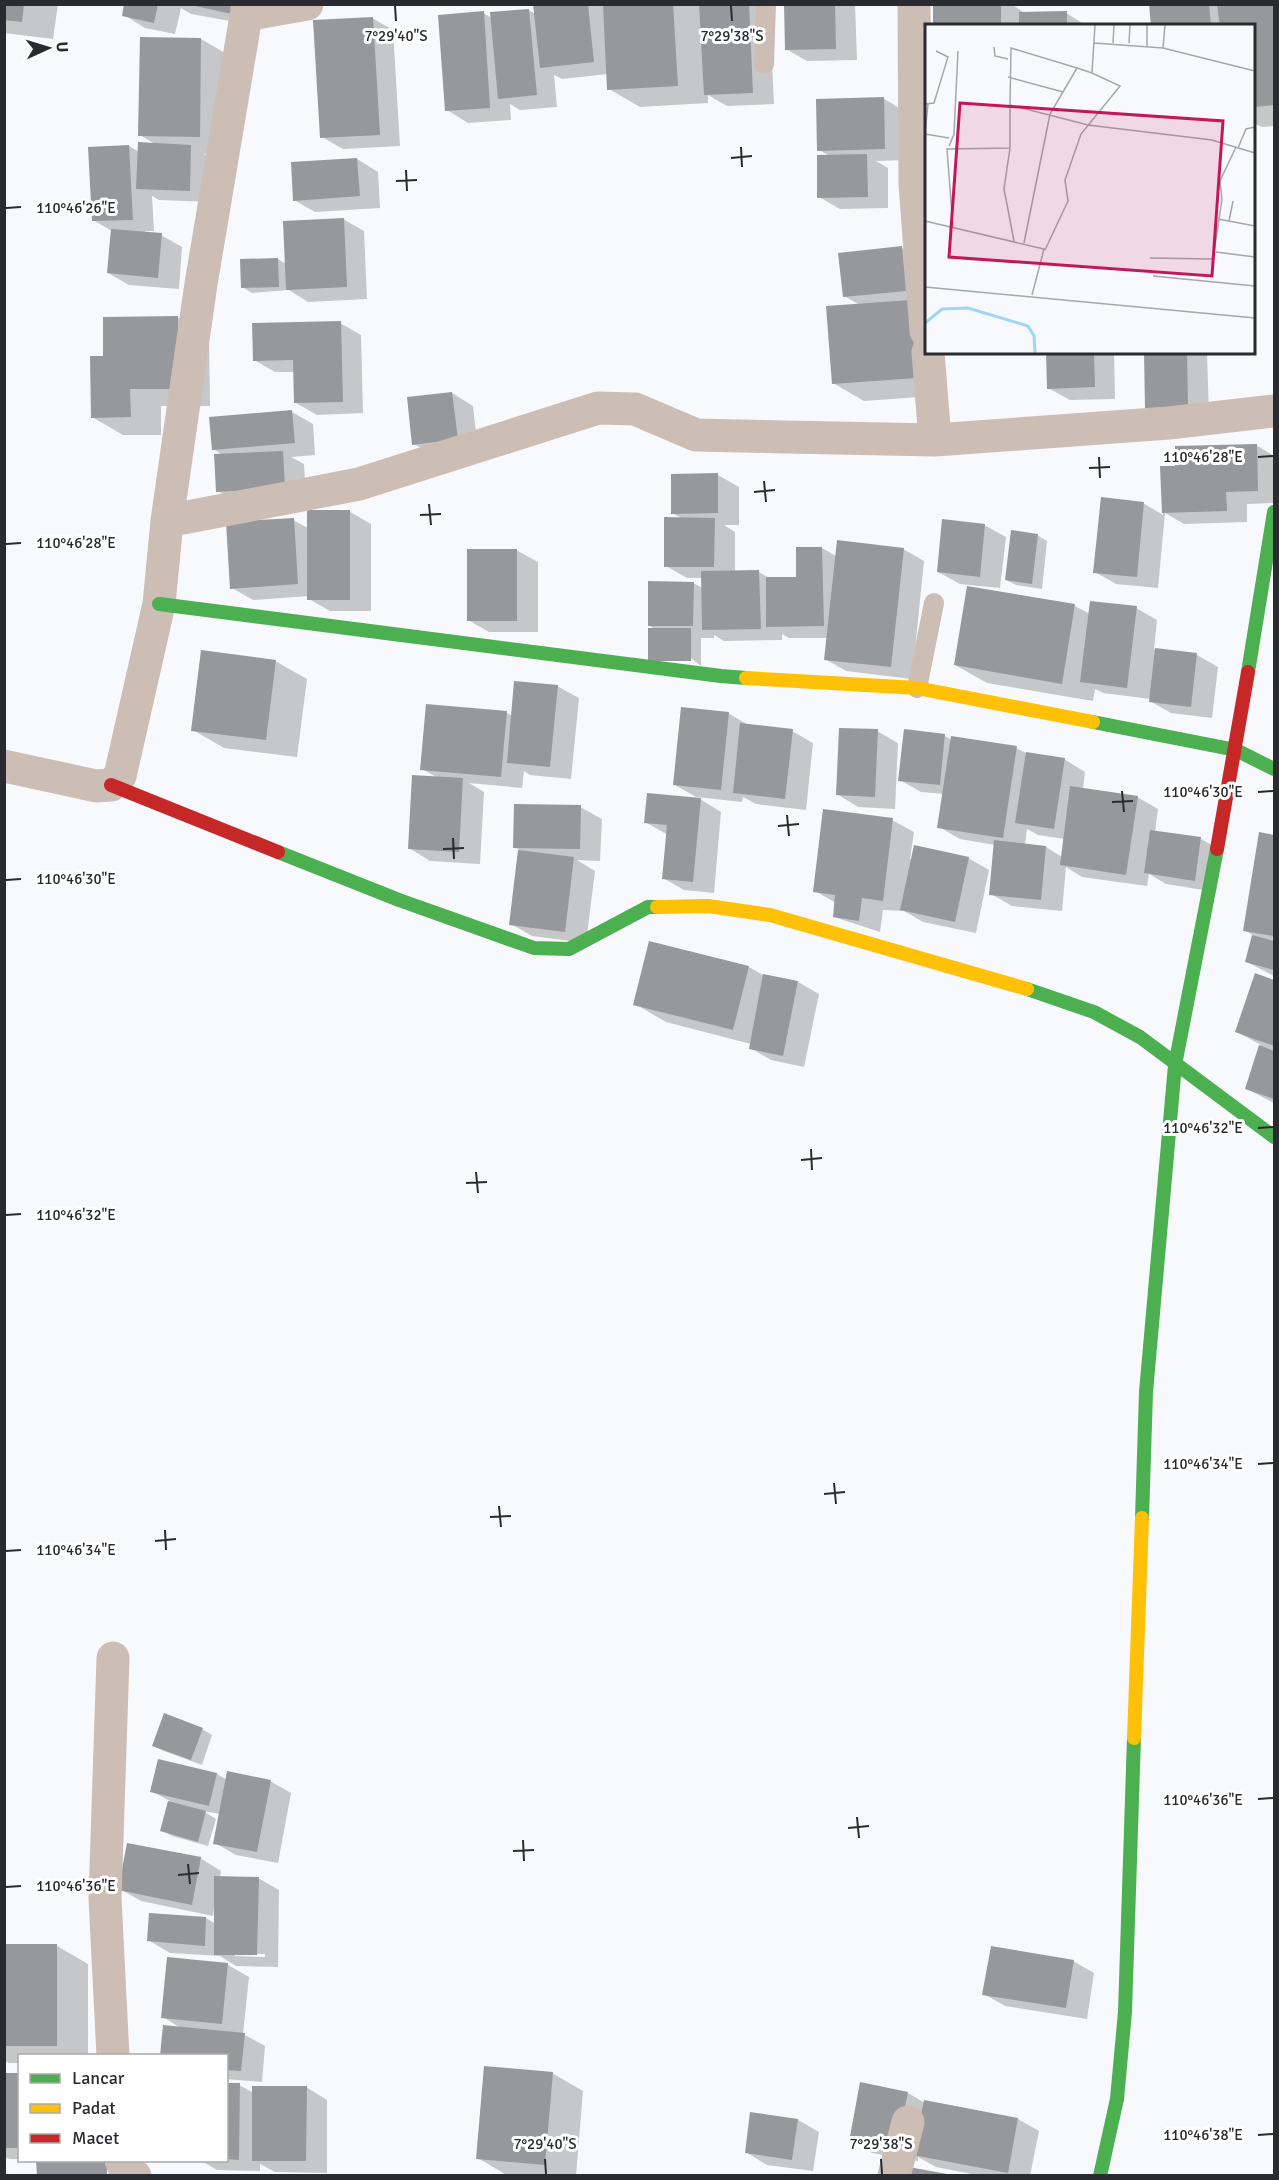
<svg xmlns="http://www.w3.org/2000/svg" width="1279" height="2180" viewBox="0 0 1279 2180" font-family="Signika,sans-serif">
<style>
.shadow{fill:#0003;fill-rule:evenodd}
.building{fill:#97989b}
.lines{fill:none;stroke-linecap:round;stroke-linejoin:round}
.lane{stroke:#cdbeb5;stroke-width:20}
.street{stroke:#cdbeb5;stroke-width:33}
.fast{stroke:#4caf50;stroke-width:14}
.slow{stroke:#ffc107;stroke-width:14}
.jam{stroke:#c62828;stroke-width:14}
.ticks{fill:none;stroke:#2a2b30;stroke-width:2}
.inset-river{fill:none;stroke:#9fd5f7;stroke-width:3}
.inset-road{fill:none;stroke:#a6a7aa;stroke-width:1.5}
.view{fill:#c2185b;fill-opacity:0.15;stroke:#c2185b;stroke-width:3}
.inset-edge{fill:none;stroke:#2a2b30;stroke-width:3}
.ticks-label{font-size:15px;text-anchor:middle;fill:#2a2b30;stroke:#fff;stroke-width:6;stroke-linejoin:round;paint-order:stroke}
</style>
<rect width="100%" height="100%" fill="#f8f9fc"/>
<path class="shadow" d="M 4,4 L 58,4 L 53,39 L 4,33 Z
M 126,4 L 257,4 L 253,25 L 191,14 L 181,8 L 175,34 L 145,28 L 124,15 Z
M 535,4 L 769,4 L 774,104 L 727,106 L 708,95 L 708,103 L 640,107 L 609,89 L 608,74 L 562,79 L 554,75 L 557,107 L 520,110 L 510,104 L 511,120 L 468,123 L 447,110 L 483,13 L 492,18 L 528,10 L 536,14 Z
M 785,4 L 855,4 L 857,60 L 807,61 L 786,49 Z
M 935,4 L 1011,4 L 1022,11 L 1022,13 L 1066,13 L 1087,26 L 935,26 Z
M 1151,4 L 1274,4 L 1274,126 L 1262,127 L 1254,123 L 1254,26 L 1152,26 Z
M 372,18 L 393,30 L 400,146 L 343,149 L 322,137 Z
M 141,39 L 201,39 L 232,57 L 231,154 L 204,154 L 212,158 L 211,202 L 159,200 L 152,196 L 154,231 L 145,231 L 145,233 L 161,235 L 182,247 L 179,289 L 129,285 L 108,273 L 112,231 L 93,220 L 129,146 L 139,152 L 157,145 L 140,135 Z
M 883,98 L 904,111 L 906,160 L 876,161 L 888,168 L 888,208 L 840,209 L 819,197 L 830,156 L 819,150 Z
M 357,159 L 378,172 L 380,208 L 315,212 L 294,200 Z
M 343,219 L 364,231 L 367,299 L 308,302 L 289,290 L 252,293 L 242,287 L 278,259 L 286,264 Z
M 902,248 L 923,260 L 947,395 L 864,401 L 833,383 L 860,305 L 844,296 Z
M 178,318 L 209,336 L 210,406 L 161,406 L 161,435 L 123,435 L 92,417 L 105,357 Z
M 340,323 L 361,335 L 363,413 L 317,415 L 296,403 L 295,372 L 275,372 L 254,360 Z
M 1047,352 L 1114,352 L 1115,399 L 1070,400 L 1048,388 Z
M 1146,352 L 1207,352 L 1209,418 L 1168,419 L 1147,407 Z
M 452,393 L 473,406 L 478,451 L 435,456 L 414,444 Z
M 292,412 L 313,424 L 315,455 L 291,457 L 304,464 L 306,499 L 239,503 L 218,491 L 223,455 L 213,449 Z
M 1256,445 L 1274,456 L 1274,503 L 1247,504 L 1247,522 L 1184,524 L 1165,513 L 1158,588 L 1116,584 L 1095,572 L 1143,503 L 1163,515 L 1162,467 L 1177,467 Z
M 718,475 L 739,487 L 739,525 L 724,525 L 735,532 L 735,572 L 759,572 L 771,579 L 798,578 L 797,548 L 822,548 L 836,556 L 903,549 L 924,561 L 912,679 L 846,671 L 825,659 L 828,638 L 789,638 L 782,634 L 782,640 L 724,641 L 714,635 L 714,638 L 701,638 L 701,666 L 649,625 L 693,583 L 703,588 L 702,578 L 687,578 L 666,566 L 683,519 L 672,513 Z
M 350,512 L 371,524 L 371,611 L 330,611 L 309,599 L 309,596 L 253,600 L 232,588 L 293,520 L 308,528 Z
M 984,525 L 1006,537 L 1000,588 L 960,584 L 938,572 Z
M 1037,535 L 1047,541 L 1042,589 L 1016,585 L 1006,580 Z
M 516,550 L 538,562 L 538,632 L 489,632 L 468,620 Z
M 968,588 L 1075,606 L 1090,614 L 1136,608 L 1157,620 L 1154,650 L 1197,655 L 1218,667 L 1212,718 L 1171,713 L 1150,701 L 1151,699 L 1103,693 L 1095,689 L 1093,701 L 987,683 L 955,665 Z
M 275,661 L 307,679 L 297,757 L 224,748 L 193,730 Z
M 557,686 L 579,698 L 571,779 L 530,775 L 524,771 L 522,788 L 469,783 L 484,792 L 480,864 L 430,861 L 409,848 L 438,778 L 422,769 L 507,713 L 513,716 Z
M 728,713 L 750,726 L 792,731 L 813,743 L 806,810 L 756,804 L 743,797 L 742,802 L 696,797 L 675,785 Z
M 877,731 L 898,743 L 895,809 L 858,807 L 837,794 Z
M 945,736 L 952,740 L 1016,748 L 1026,753 L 1064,759 L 1085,772 L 1083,789 L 1137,797 L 1158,809 L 1155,832 L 1201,839 L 1222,851 L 1216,892 L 1166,884 L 1149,874 L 1147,886 L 1082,877 L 1066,867 L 1062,911 L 1012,906 L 991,894 L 995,845 L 960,839 L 939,827 L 944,794 L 921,792 L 900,780 ZM 1027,829 L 1038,835 L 1065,839 L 1062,857 L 1046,847 L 1025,845 Z
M 700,799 L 721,812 L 714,893 L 684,890 L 663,878 L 668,835 L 645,822 Z
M 580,807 L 602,819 L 600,861 L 577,860 L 595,871 L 586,943 L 532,936 L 511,924 L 519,850 L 515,847 Z
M 892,820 L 914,832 L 910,859 L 968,858 L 989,870 L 976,933 L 923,922 L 904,911 L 883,910 L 880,932 L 834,917 L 836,903 L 815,891 Z
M 1260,834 L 1274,836 L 1274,976 L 1247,962 L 1254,936 L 1245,930 Z
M 650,942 L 749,967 L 765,976 L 798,982 L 819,994 L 804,1067 L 771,1060 L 750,1048 L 751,1044 L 666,1022 L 635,1004 Z
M 1256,975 L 1274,981 L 1274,1103 L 1247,1089 L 1261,1045 L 1237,1032 Z
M 202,1729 L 212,1735 L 202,1765 L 164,1751 L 154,1746 Z
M 159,1760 L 217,1774 L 227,1780 L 270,1781 L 291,1793 L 278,1863 L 236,1855 L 215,1843 L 220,1814 L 203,1811 L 216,1819 L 208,1846 L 172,1836 L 162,1830 L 170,1801 L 151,1791 Z
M 200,1858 L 221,1871 L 220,1878 L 258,1878 L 279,1890 L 278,1967 L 236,1966 L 220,1956 L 170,1953 L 148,1940 L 206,1918 L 216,1924 L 214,1908 L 213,1916 L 141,1901 L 120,1889 ZM 235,1953 L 265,1954 L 265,1957 L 235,1956 Z
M 4,1946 L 57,1946 L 88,1964 L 88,2056 L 20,2056 L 20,2063 L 9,2063 L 4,2061 Z
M 168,1959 L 228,1965 L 249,1977 L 243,2034 L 265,2046 L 262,2082 L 226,2079 L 226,2056 L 163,2017 Z
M 1073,1961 L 1094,1973 L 1087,2019 L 1005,2006 L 984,1994 Z
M 552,2073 L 583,2091 L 576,2176 L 508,2176 L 478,2158 Z
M 4,2074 L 20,2074 L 20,2159 L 10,2159 L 4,2157 Z
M 226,2085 L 239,2085 L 254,2093 L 306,2087 L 327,2100 L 327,2173 L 275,2172 L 260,2164 L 260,2171 L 217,2170 L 200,2160 L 226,2160 Z
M 908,2093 L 925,2103 L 1018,2119 L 1039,2131 L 1030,2176 L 982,2176 L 936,2167 L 918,2157 L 918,2161 L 872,2153 L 851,2141 Z
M 798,2120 L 819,2132 L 813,2171 L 767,2165 L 746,2152 Z"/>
<path class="building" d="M 4,4 L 24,4 L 22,22 L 4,20 Z
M 124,4 L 158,4 L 154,23 L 122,16 Z
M 186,4 L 234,4 L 232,14 Z
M 533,4 L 588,4 L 594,62 L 540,68 Z
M 603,4 L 673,4 L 678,86 L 607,90 Z
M 699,4 L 749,4 L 753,93 L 704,95 Z
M 784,4 L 835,4 L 836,49 L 785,50 Z
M 933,4 L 1001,4 L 1001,26 L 933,26 Z
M 1149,4 L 1209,4 L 1211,26 L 1151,26 Z
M 1217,4 L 1274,4 L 1274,105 L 1254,107 L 1254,26 L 1220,26 Z
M 529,9 L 537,95 L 498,99 L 490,12 Z
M 484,11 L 490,108 L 445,111 L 438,15 Z
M 1067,11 L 1067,26 L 1019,26 L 1019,12 Z
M 373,17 L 380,135 L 320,138 L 313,20 Z
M 140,37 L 201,38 L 200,137 L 138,136 Z
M 884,97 L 885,149 L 817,151 L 816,99 Z
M 138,142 L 191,145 L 190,191 L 136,189 Z
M 129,145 L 133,220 L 92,221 L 88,147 Z
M 867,154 L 868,197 L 817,198 L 817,155 Z
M 357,158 L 360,196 L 293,201 L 291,162 Z
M 344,218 L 347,287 L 286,290 L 283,221 Z
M 111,229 L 162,233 L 158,278 L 107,273 Z
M 902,246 L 906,291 L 843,297 L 838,253 Z
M 278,258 L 279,287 L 241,288 L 240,259 Z
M 911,300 L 916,378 L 832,384 L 826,306 Z
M 178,316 L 179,389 L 130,389 L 131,417 L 91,418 L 90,356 L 103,356 L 103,317 Z
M 341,321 L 343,402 L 294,403 L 293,360 L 253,361 L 252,323 Z
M 1046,352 L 1094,352 L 1095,387 L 1047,389 Z
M 1144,352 L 1187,352 L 1188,407 L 1145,408 Z
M 452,392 L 458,439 L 412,445 L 407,397 Z
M 292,410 L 295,443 L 212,450 L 209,417 Z
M 1257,444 L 1258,491 L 1226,492 L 1227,511 L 1162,513 L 1160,466 L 1175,466 L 1175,446 Z
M 283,451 L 285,488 L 216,492 L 214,454 Z
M 718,473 L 718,513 L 671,514 L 671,474 Z
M 1101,497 L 1144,502 L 1137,577 L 1093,573 Z
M 307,510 L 350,510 L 350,600 L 307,600 Z
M 664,517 L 715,518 L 714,567 L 664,567 Z
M 294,518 L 298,584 L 230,589 L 226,522 Z
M 942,519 L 985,524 L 980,577 L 937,572 Z
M 1011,530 L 1038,534 L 1032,584 L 1005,580 Z
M 837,540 L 904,548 L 891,667 L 824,660 Z
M 796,547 L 822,547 L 824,626 L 766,627 L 766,577 L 796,577 Z
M 467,549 L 517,549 L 517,621 L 467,621 Z
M 759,570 L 761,629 L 702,630 L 701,571 Z
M 648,581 L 694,582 L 693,626 L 648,626 Z
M 967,586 L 1075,604 L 1062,684 L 954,665 Z
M 1090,601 L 1137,606 L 1127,688 L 1080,682 Z
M 648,628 L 691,628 L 691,661 L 648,661 Z
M 1155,648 L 1197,653 L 1191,707 L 1149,702 Z
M 201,650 L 276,660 L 266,740 L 191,731 Z
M 514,681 L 558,685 L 550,767 L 507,763 Z
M 426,704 L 507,711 L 501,777 L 420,770 Z
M 681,707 L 729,712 L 721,790 L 673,785 Z
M 740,723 L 793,729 L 785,799 L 733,793 Z
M 839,728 L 878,729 L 875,797 L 836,795 Z
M 904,729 L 945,734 L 940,785 L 898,781 Z
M 951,736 L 1017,746 L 1003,838 L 937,828 Z
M 1026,752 L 1065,758 L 1054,829 L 1015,823 Z
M 412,775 L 463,778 L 459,852 L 408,849 Z
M 1070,786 L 1138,796 L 1126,875 L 1060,865 Z
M 647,793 L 701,798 L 693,882 L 662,879 L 667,825 L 644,823 Z
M 514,804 L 581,805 L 580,849 L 513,848 Z
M 823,809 L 893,818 L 883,901 L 862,898 L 859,921 L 833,917 L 835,895 L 813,892 Z
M 1150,830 L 1201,837 L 1195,881 L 1144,873 Z
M 1259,832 L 1274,835 L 1274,936 L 1243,931 Z
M 994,840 L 1046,846 L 1041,900 L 989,895 Z
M 914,845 L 969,857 L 955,922 L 900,910 Z
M 518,850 L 574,857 L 565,932 L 509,925 Z
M 1252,935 L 1274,941 L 1274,970 L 1245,962 Z
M 649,941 L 749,966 L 733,1030 L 633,1005 Z
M 1255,973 L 1274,980 L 1274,1046 L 1235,1032 Z
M 763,974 L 798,981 L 783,1056 L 749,1049 Z
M 1259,1045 L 1274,1051 L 1274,1099 L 1245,1089 Z
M 164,1713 L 203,1728 L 191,1760 L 152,1746 Z
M 158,1759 L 217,1773 L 209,1806 L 150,1792 Z
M 227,1771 L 271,1780 L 257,1852 L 213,1844 Z
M 168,1801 L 206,1811 L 198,1842 L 160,1831 Z
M 127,1843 L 201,1857 L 192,1905 L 118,1890 Z
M 214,1876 L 259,1877 L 257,1955 L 214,1955 Z
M 149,1913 L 206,1917 L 205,1946 L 147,1941 Z
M 4,1944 L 57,1944 L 57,2046 L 4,2046 Z
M 991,1946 L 1074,1960 L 1066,2008 L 982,1995 Z
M 167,1957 L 228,1963 L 222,2024 L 161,2018 Z
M 163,2025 L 245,2033 L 241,2071 L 226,2070 L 226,2056 L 160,2056 Z
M 484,2066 L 553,2072 L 545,2165 L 476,2159 Z
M 4,2073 L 20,2073 L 20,2148 L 4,2148 Z
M 860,2082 L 908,2092 L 896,2150 L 849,2142 Z
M 226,2083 L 240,2083 L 239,2160 L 226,2159 Z
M 252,2086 L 307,2086 L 306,2161 L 252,2161 Z
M 924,2100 L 1018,2118 L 1008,2173 L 913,2155 Z
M 750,2112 L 798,2119 L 792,2160 L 745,2153 Z
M 36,2160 L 107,2160 L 107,2176 L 37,2176 Z
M 909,2167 L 947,2174 L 947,2176 L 907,2176 Z"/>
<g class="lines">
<path class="lane" d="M 764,64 L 766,4
M 917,688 L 934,603"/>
<path class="street" d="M 914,4 L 915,184 L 926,331
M 246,15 L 307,4
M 928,352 L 935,440 L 1169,423 L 1274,411
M 167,521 L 359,484 L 598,408 L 635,409 L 696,435 L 935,440
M 4,766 L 96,786 L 111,785 L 120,776 L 159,604 L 167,521 L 201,284 L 248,4
M 113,2056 L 105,1898 L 113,1658
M 121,2160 L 125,2169 L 135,2176
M 894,2176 L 908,2122"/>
<path class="fast" d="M 159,604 L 721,676 L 746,678
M 1248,672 L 1274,512
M 1093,722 L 1236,750 L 1274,769
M 278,852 L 399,900 L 534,948 L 569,949 L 648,907 L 657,907
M 1027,989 L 1094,1012 L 1140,1037 L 1274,1137
M 1142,1518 L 1146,1392 L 1175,1065 L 1217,849
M 1100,2176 L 1117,2099 L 1125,2012 L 1134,1738"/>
<path class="slow" d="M 746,678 L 917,688 L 1093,722
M 657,907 L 708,906 L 770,915 L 1027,989
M 1134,1738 L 1142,1518"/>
<path class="jam" d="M 111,785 L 278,852
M 1217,849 L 1248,672"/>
</g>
<path class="ticks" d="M 395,6 L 396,21M 731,6 L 732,21M 741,147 L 742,167M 731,158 L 752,156M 406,170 L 407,191M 396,181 L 417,180M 6,208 L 21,207M 1099,457 L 1100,478M 1258,457 L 1273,456M 1089,468 L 1110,467M 764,481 L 766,502M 754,492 L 775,490M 429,504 L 431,525M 420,515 L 441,514M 6,544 L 21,543M 1122,791 L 1124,812M 1258,792 L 1273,791M 1112,802 L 1133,801M 787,815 L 789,836M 778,826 L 799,824M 453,838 L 454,859M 443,849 L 464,848M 6,880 L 21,879M 1258,1128 L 1273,1127M 811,1149 L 812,1170M 801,1160 L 822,1158M 476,1172 L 478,1193M 466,1183 L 487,1182M 6,1215 L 21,1214M 1258,1464 L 1273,1463M 834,1483 L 836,1504M 824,1494 L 845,1492M 499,1506 L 501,1527M 490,1517 L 511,1516M 165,1530 L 166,1550M 155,1541 L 176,1539M 6,1551 L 21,1550M 1258,1799 L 1273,1798M 857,1817 L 859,1838M 848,1828 L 869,1826M 523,1840 L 524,1861M 513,1851 L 534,1850M 188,1864 L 190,1884M 178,1875 L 199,1873M 6,1887 L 21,1886M 1258,2135 L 1273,2134M 545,2159 L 546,2174M 881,2159 L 882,2174"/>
<g transform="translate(925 24)">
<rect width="330" height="330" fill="#f8f9fc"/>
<path class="inset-river" d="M 0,299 L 17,285 L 43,284 L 103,302 L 109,312 L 110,329"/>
<path class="inset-road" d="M 169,19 L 238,24 L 330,47M 188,19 L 189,1M 204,19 L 205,1M 222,22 L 222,1M 69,23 L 70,32 L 83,35M 238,24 L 240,1M 83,53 L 138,68M 0,80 L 9,79 L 23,33 L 11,27M 85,81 L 86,24 L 152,44M 0,109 L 3,80M 0,110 L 24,114M 24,122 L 29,110 L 33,27M 85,124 L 79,165 L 89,217M 313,124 L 321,105 L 330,103M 293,195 L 330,202M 0,197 L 119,225 L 107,271M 304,197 L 308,177M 28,204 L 22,125 L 85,124 L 85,81 L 163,101 L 287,116 L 330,129M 99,219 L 125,90 L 152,44 L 167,49 L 170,1M 120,226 L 143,177 L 140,156 L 156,110 L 195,62 L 167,49M 291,228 L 330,233M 225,234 L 288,235 L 297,175 L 295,157 L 311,123M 228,252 L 330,262M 0,263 L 330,294"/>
<path class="view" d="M 35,79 L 298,97 L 287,252 L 24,233 Z"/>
<rect width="330" height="330" class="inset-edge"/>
</g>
<g class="ticks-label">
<text x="396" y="41">7°29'40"S</text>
<text x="732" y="41">7°29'38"S</text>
<text x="76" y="213">110°46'26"E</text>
<text x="1203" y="462">110°46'28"E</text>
<text x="76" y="548">110°46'28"E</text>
<text x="1203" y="797">110°46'30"E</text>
<text x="76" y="884">110°46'30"E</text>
<text x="1203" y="1133">110°46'32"E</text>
<text x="76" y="1220">110°46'32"E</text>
<text x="1203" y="1469">110°46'34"E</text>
<text x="76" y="1555">110°46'34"E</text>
<text x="1203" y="1805">110°46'36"E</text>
<text x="76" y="1891">110°46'36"E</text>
<text x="1203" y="2140">110°46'38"E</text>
<text x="545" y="2149">7°29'40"S</text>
<text x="881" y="2149">7°29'38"S</text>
</g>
<rect width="1279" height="2180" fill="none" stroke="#2a2b30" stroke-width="12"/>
<rect x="18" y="2054" width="210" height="108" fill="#ffffff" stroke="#aaaaac" stroke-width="1.5"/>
<rect x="30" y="2074" width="30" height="9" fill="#4caf50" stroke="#aaaaac" stroke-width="1.5"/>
<text x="72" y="2084" font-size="18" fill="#2a2b30">Lancar</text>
<rect x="30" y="2104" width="30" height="9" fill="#ffc107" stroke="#aaaaac" stroke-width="1.5"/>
<text x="72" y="2114" font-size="18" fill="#2a2b30">Padat</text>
<rect x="30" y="2134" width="30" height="9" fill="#c62828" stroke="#aaaaac" stroke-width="1.5"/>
<text x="72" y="2144" font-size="18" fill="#2a2b30">Macet</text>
<g transform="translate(48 48) rotate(86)" stroke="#ffffff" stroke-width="4.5" paint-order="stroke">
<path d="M0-4.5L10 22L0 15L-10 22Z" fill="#2a2b30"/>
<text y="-9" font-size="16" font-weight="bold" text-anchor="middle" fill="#2a2b30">U</text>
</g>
</svg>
